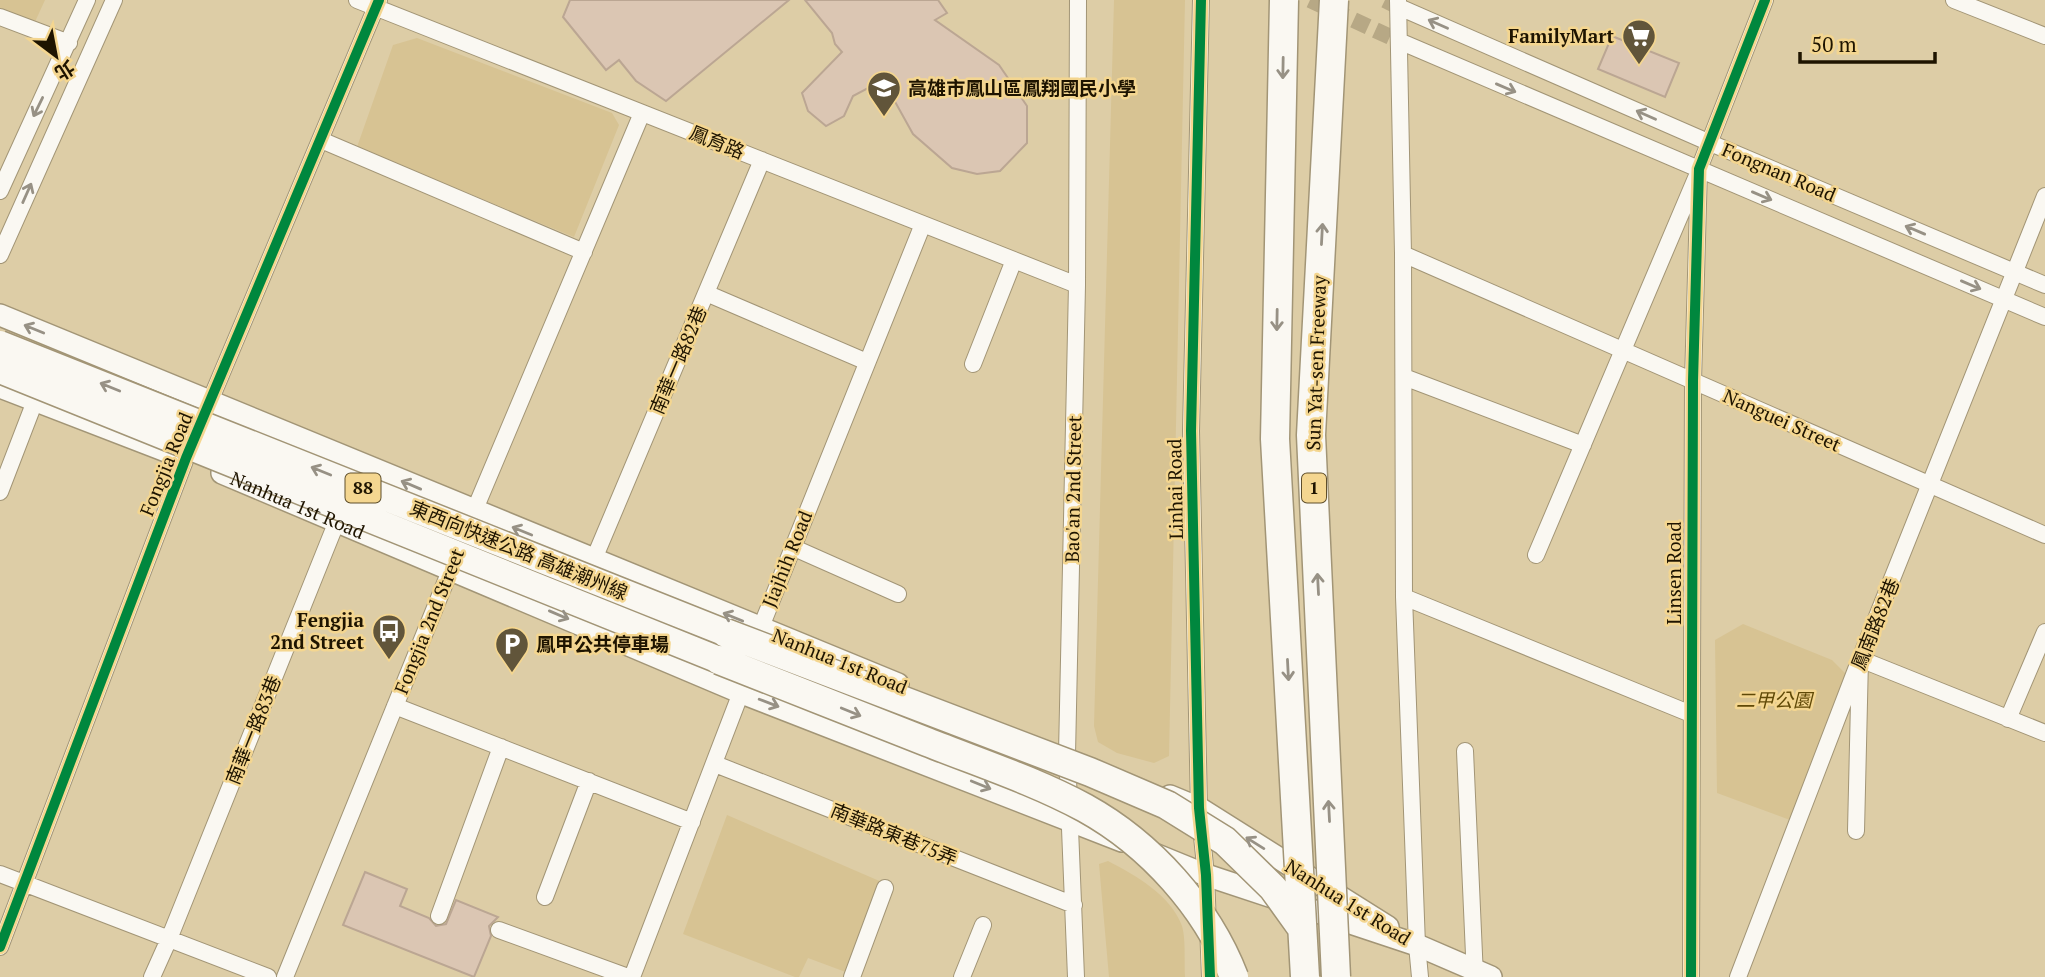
<svg xmlns="http://www.w3.org/2000/svg" width="2045" height="977" viewBox="0 0 2045 977" font-family="'PT Serif','Noto Sans TC',serif">
<style>
.green{fill:#d7c393}
.building{fill:#dbc6b3;stroke:#bba693;stroke-width:2}
.lines{fill:none;stroke-linecap:round;stroke-linejoin:round}
.minor-tunnel{stroke:#b7a885;stroke-width:16;stroke-dasharray:16 8;stroke-linecap:butt}
.minor-casing{stroke:#a29576;stroke-width:18}
.secondary-casing{stroke:#a29576;stroke-width:24}
.minor{stroke:#faf8f2;stroke-width:16}
.secondary{stroke:#faf8f2;stroke-width:21}
.trunk-bridge-casing{stroke:#a29576;stroke-width:29;stroke-linecap:butt}
.motorway-bridge-casing{stroke:#a29576;stroke-width:31;stroke-linecap:butt}
.trunk-bridge{stroke:#faf8f2;stroke-width:26}
.motorway-bridge{stroke:#faf8f2;stroke-width:28}
.cycleway-casing{stroke:#f4d690;stroke-width:15}
.cycleway{stroke:#00873e;stroke-width:10}
.oneway{stroke:#979185}
.labels{text-anchor:middle;stroke-width:5;stroke-linejoin:round;paint-order:stroke}
.shield{fill:#f4d690;stroke:#5e4e2b;stroke-width:2}
.shield-label{font-size:18px;font-weight:bold;fill:#1e1400}
.poi-label{font-size:19px;font-weight:bold;fill:#1e1400;stroke:#f4d690;text-anchor:end}
.street-label{font-size:19px;fill:#1e1400;stroke:#f4d690}
.park-label{font-size:19px;font-style:italic;fill:#604907;stroke:#f4d690}
</style>
<rect width="100%" height="100%" fill="#ddcda6"/>
<path class="green" d="M 0,0 L 45,0 L 34,24 L 0,11 Z
M 1114,0 L 1185,0 L 1169,756 L 1154,763 L 1117,753 L 1098,742 L 1094,726 Z
M 417,38 L 612,113 L 619,125 L 574,237 L 357,147 L 393,45 Z
M 1743,624 L 1832,660 L 1846,674 L 1790,820 L 1717,793 L 1715,640 Z
M 727,815 L 891,886 L 859,977 L 808,958 L 799,977 L 795,977 L 683,934 Z
M 1108,861 C 1135,875 1171,895 1182,926 C 1186,939 1184,963 1185,977 L 1109,977 L 1099,864 Z"/>
<path class="building" d="M 570,0 L 789,0 L 666,101 L 636,81 L 619,60 L 606,70 L 563,17 Z
M 805,0 L 938,0 L 947,13 L 935,20 L 999,65 L 1027,106 L 1027,143 L 1000,171 L 977,174 L 952,168 L 913,134 L 883,80 L 853,96 L 844,116 L 826,126 L 808,111 L 802,93 L 842,52 L 835,44 L 832,33 Z
M 1612,36 L 1679,63 L 1665,97 L 1598,69 Z
M 365,872 L 407,889 L 400,906 L 429,918 L 436,926 L 446,924 L 456,900 L 498,917 L 489,926 L 491,936 L 474,977 L 343,925 Z"/>
<g class="lines">
<path class="minor-tunnel" d="M 1310,0 L 1399,41
M 1385,0 L 1399,7"/>
<g class="minor-casing">
<path id="minor" d="M 357,0 L 1077,285
M 1201,0 L 1191,431 L 1199,808 L 1206,875 L 1210,977
M 1398,0 L 1403,254 L 1404,597 L 1417,945 L 1420,977
M 1954,0 L 2045,36
M 1399,7 L 1708,142 L 2045,285
M 0,17 L 69,43
M 1399,41 L 2045,317
M 321,140 L 584,252
M 0,191 L 87,0
M 1403,254 L 2045,535
M 0,255 L 114,0
M 706,293 L 867,362
M 973,364 L 1014,260
M 1404,377 L 1583,445
M 0,492 L 35,401
M 470,521 L 642,113
M 792,547 L 898,594
M 1536,555 L 1696,178
M 594,559 L 762,160
M 1404,597 L 1691,714
M 757,637 L 923,224
M 395,706 L 692,822
M 2008,719 L 2045,632
M 1465,751 L 1475,977
M 715,764 L 1074,905
M 1856,831 L 1860,659 L 2045,733
M 0,874 L 268,977
M 545,897 L 589,781
M 439,916 L 501,747
M 499,930 L 628,977
M 0,947 L 186,458 L 379,0
M 152,977 L 169,939 L 337,521
M 285,977 L 454,561
M 632,977 L 745,682
M 852,977 L 885,888
M 962,977 L 983,925
M 1076,977 L 1067,754 L 1077,285 L 1078,0
M 1691,977 L 1693,381 L 1699,169 L 1765,0
M 1738,977 L 1860,659 L 2045,196"/>
</g>
<g class="secondary-casing">
<g id="secondary">
<path d="M 0,315 L 898,684"/>
<path d="M 0,387 L 179,456"/>
<path id="s1" d="M 222,473 L 742,693 L 1122,841"/>
<path d="M 1170,796 L 1199,808 L 1388,927"/>
<path d="M 1152,853 L 1206,875 L 1417,945 L 1491,977"/>
</g>
</g>
<use href="#minor" class="minor"/>
<use href="#secondary" class="secondary"/>
<g class="trunk-bridge-casing">
<path id="trunk-bridge" d="M 0,344 L 726,633
M 0,370 L 719,660"/>
</g>
<g class="motorway-bridge-casing">
<path id="motorway-bridge" d="M 1284,0 L 1275,439 L 1305,977
M 1334,0 L 1311,435 L 1336,977
M 726,633 L 1090,772 L 1167,805 L 1225,841 L 1273,888 L 1301,927
M 719,660 C 788,687 858,715 927,742 C 980,763 1035,781 1085,808 C 1150,844 1207,907 1234,977"/>
</g>
<use href="#trunk-bridge" class="trunk-bridge"/>
<use href="#motorway-bridge" class="motorway-bridge"/>
<g class="cycleway-casing">
<path id="cycleway" d="M 1201,0 L 1191,431 L 1199,808 L 1206,875 L 1210,977
M 0,947 L 186,458 L 379,0
M 1691,977 L 1693,381 L 1699,169 L 1765,0"/>
</g>
<use href="#cycleway" class="cycleway"/>
</g>
<defs><path id="oneway-shaft" d="M-6 0H5M1.5-3L5.5 0L1.5 3" fill="none" stroke-width="1.6" stroke-linecap="round" stroke-linejoin="round" transform="scale(1.75)"/></defs>
<g class="oneway">
<use href="#oneway-shaft" transform="translate(1438 24) rotate(-156)"/>
<use href="#oneway-shaft" transform="translate(1283 68) rotate(91)"/>
<use href="#oneway-shaft" transform="translate(1506 88) rotate(23)"/>
<use href="#oneway-shaft" transform="translate(38 107) rotate(116)"/>
<use href="#oneway-shaft" transform="translate(1646 115) rotate(-156)"/>
<use href="#oneway-shaft" transform="translate(27 193) rotate(-66)"/>
<use href="#oneway-shaft" transform="translate(1762 196) rotate(23)"/>
<use href="#oneway-shaft" transform="translate(1915 230) rotate(-157)"/>
<use href="#oneway-shaft" transform="translate(1322 234) rotate(-87)"/>
<use href="#oneway-shaft" transform="translate(1971 285) rotate(23)"/>
<use href="#oneway-shaft" transform="translate(1277 320) rotate(91)"/>
<use href="#oneway-shaft" transform="translate(34 329) rotate(-158)"/>
<use href="#oneway-shaft" transform="translate(110 387) rotate(-158)"/>
<use href="#oneway-shaft" transform="translate(321 471) rotate(-158)"/>
<use href="#oneway-shaft" transform="translate(411 485) rotate(-157)"/>
<use href="#oneway-shaft" transform="translate(522 531) rotate(-158)"/>
<use href="#oneway-shaft" transform="translate(1318 584) rotate(-93)"/>
<use href="#oneway-shaft" transform="translate(559 615) rotate(23)"/>
<use href="#oneway-shaft" transform="translate(733 617) rotate(-158)"/>
<use href="#oneway-shaft" transform="translate(1288 670) rotate(87)"/>
<use href="#oneway-shaft" transform="translate(769 703) rotate(21)"/>
<use href="#oneway-shaft" transform="translate(851 712) rotate(22)"/>
<use href="#oneway-shaft" transform="translate(981 785) rotate(22)"/>
<use href="#oneway-shaft" transform="translate(1329 811) rotate(-93)"/>
<use href="#oneway-shaft" transform="translate(1255 843) rotate(-148)"/>
</g>
<defs>
<g id="supermarket-pin" transform="scale(1.75)"><path d="M0 17L-7.5 6A9.5 9.5 0 1 1 7.5 6Z" fill="#61553a" stroke="#f4d690"/><path d="M-6-5.5h2.5l.6 2H6L4.5 2H-2.5L-4.4-4H-6ZM-1.5 3.2a1.3 1.3 0 1 0 .1 0ZM3 3.2a1.3 1.3 0 1 0 .1 0Z" fill="#fff"/></g>
<g id="school-pin" transform="scale(1.75)"><path d="M0 17L-7.5 6A9.5 9.5 0 1 1 7.5 6Z" fill="#61553a" stroke="#f4d690"/><path d="M0-5L7-2L0 1L-7-2ZM-4 1L0 2.5L4 1V4Q0 6-4 4Z" fill="#fff"/></g>
<g id="bus-pin" transform="scale(1.75)"><path d="M0 17L-7.5 6A9.5 9.5 0 1 1 7.5 6Z" fill="#61553a" stroke="#f4d690"/><path d="M-5-6H5V4H4V6H2V4H-2V6H-4V4H-5ZM-3.5-4V0h7V-4ZM-3.5 1.2v1.5H-2V1.2ZM2 1.2v1.5H3.5V1.2Z" fill="#fff"/></g>
<g id="parking-pin" transform="scale(1.75)"><path d="M0 17L-7.5 6A9.5 9.5 0 1 1 7.5 6Z" fill="#61553a" stroke="#f4d690"/><path d="M-3.5-5.5H1a3.5 3.5 0 0 1 0 7H-1V5.5H-3.5ZM-1-3.4V-.6H.8a1.4 1.4 0 0 0 0-2.8Z" fill="#fff"/></g>
</defs>
<g fill-rule="evenodd">
<use href="#supermarket-pin" x="1639" y="36"/>
<use href="#school-pin" x="884" y="88"/>
<use href="#bus-pin" x="389" y="631"/>
<use href="#parking-pin" x="512" y="644"/>
</g>
<g class="labels">
<g class="shield">
<rect x="345.5" y="473.5" width="35" height="29" rx="5"/>
<rect x="1302" y="473.5" width="24" height="29" rx="5"/>
</g>
<g class="shield-label">
<text x="363" y="494">88</text>
<text x="1314" y="494">1</text>
</g>
<g class="poi-label">
<text x="1614" y="43">FamilyMart</text>
<text x="908" y="95" text-anchor="start">高雄市鳳山區鳳翔國民小學</text>
<text x="364" y="627">Fengjia<tspan x="364" dy="22">2nd Street</tspan></text>
<text x="536" y="651" text-anchor="start">鳳甲公共停車場</text>
</g>
<g class="street-label">
<text transform="translate(717 142) rotate(22)" y="7">鳳育路</text>
<text transform="translate(1779 172) rotate(23)" y="7">Fongnan Road</text>
<text transform="translate(678 360) rotate(-67)" y="7">南華一路82巷</text>
<text transform="translate(1316 363) rotate(-88)" y="7">Sun Yat-sen Freeway</text>
<text transform="translate(1782 420) rotate(24)" y="7">Nanguei Street</text>
<text transform="translate(166 464) rotate(-68)" y="7">Fongjia Road</text>
<text transform="translate(1073 489) rotate(-89)" y="7">Bao'an 2nd Street</text>
<text transform="translate(1175 489) rotate(-91)" y="7">Linhai Road</text>
<text dy="7" stroke="none"><textPath href="#s1" startOffset="82">Nanhua 1st Road</textPath></text>
<text transform="translate(519 550) rotate(22)" y="7">東西向快速公路 高雄潮州線</text>
<text transform="translate(787 559) rotate(-68)" y="7">Jiajhih Road</text>
<text transform="translate(1674 573) rotate(-90)" y="7">Linsen Road</text>
<text transform="translate(429 621) rotate(-68)" y="7">Fongjia 2nd Street</text>
<text transform="translate(1875 624) rotate(-68)" y="7">鳳南路82巷</text>
<text transform="translate(840 661) rotate(22)" y="7">Nanhua 1st Road</text>
<text transform="translate(253 730) rotate(-68)" y="7">南華一路83巷</text>
<text transform="translate(894 834) rotate(22)" y="7">南華路東巷75弄</text>
<text transform="translate(1348 902) rotate(32)" y="7">Nanhua 1st Road</text>
</g>
<g class="park-label">
<text x="1774" y="707">二甲公園</text>
</g>
</g>
<g transform="translate(56 56) rotate(148)" stroke="#f4d690" stroke-width="5" paint-order="stroke">
<path d="M0-5L12 26L0 18L-12 26Z" fill="#1e1400"/>
<text y="-10" font-size="19" font-weight="bold" text-anchor="middle" fill="#1e1400">北</text>
</g>
<path d="M1800 52v10h135v-10" fill="none" stroke="#1e1400" stroke-width="3.5"/>
<text x="1811" y="52" font-size="21" fill="#1e1400" stroke="#f4d690" stroke-width="5" paint-order="stroke">50 m</text>
</svg>
